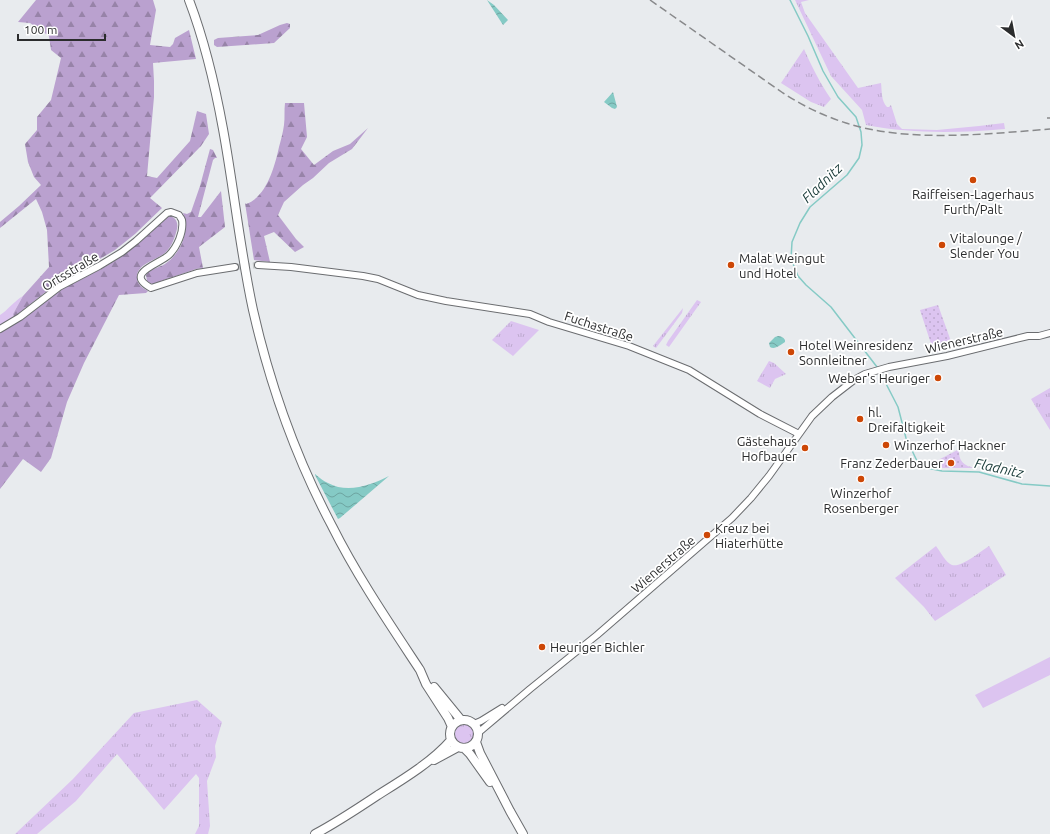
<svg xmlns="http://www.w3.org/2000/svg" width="1050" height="834" viewBox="0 0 1050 834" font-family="Ubuntu,sans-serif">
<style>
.grass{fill:url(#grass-tufts)}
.forest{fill:url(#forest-firs)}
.park{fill:url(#park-dots)}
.garden{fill:#dcc4f0}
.water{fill:url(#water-waves)}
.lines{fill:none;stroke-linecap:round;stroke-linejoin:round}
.stream{stroke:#85cac5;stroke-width:1.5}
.minor-tunnel{stroke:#c2c5c7;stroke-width:6;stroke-dasharray:6 3;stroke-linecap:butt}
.minor-casing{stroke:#6b6d70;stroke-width:8}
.major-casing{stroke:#6b6d70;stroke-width:10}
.minor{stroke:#fff;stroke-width:6}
.major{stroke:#fff;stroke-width:8}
.rail{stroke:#88898b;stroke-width:1.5;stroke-dasharray:8 4;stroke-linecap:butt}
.poi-dot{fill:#cd4706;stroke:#fff;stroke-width:1.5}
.labels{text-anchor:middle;stroke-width:3.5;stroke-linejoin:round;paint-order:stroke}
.poi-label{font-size:13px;fill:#2b2c2d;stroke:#fff;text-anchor:start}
.street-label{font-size:13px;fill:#2b2c2d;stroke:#fff}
.water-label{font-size:14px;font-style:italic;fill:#173937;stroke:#fff}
</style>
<defs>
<pattern id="grass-tufts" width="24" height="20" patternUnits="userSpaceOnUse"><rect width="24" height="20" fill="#dcc4f0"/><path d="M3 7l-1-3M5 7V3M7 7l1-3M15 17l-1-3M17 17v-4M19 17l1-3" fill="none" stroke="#bda9ce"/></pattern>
<pattern id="forest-firs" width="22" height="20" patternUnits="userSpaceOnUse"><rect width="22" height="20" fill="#baa1cf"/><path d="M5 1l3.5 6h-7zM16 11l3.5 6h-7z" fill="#9783a8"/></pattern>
<pattern id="park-dots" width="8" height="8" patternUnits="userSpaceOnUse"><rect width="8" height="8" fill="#dcc4f0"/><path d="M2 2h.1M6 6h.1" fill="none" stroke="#bda9ce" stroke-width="1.8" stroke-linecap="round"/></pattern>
<pattern id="water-waves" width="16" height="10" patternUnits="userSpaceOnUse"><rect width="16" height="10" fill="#85cac5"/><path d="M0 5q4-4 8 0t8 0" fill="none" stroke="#6da4a0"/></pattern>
</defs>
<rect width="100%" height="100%" fill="#e8ebee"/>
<path class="grass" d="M 795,0 L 809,0 L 801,2 L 805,13 L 858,88 L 881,83 C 882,91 881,101 887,107 L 889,107 L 891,105 L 897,124 L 902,129 L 937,130 L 979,126 L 1004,123 L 1005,129 C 959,133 912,134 866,125 L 862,110 L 831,76 Z
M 804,49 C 812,67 820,83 831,99 L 824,107 L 811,102 L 781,83 Z
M 23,296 L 13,314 L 14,317 L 0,325 L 0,315 C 8,310 14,301 23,296 Z
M 697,300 L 701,302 L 669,347 L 666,345 L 668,341 Z
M 683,308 L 682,313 L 656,348 L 653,346 Z
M 511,321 L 539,330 L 513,356 L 492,340 Z
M 769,361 L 774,363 L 786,374 L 775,379 L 770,388 L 757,381 Z
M 1050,388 L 1050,430 L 1031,399 Z
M 936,546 C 940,551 946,563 952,565 C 961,568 981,551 989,546 L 1006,575 L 935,621 L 924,607 L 895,578 Z
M 197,700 L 222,722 L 215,746 L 216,757 L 207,781 L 210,826 L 208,834 L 195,834 L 199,826 L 199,778 L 196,774 L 164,810 L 117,754 L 76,801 L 37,834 L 15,834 L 73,779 L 134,713 Z
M454 734a10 10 0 1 1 20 0a10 10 0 1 1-20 0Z"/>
<path class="forest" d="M 36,0 L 153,0 L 156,10 L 150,45 L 170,47 L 173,44 L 175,38 L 189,30 L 196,59 L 153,63 L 154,81 L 154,97 L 147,176 L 157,178 L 190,141 L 197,111 L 206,114 L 209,134 L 201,146 L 150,198 L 162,208 L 135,234 L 115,250 L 98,260 L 57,283 L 14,317 L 13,314 L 23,296 L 49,267 L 47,230 L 42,212 L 36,199 L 0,228 L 0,222 L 19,206 L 41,185 L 34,177 L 28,162 L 25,144 L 37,130 L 37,117 L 51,100 L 61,58 L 51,50 L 49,36 L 30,23 L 18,22 Z
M 287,23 L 290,24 L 290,28 L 274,43 L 217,47 L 214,45 L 214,40 L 218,38 L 258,35 L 280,25 Z
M 285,103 L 304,103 L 307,137 L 301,149 L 314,165 L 333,151 L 350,144 L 368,128 L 352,149 L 329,163 L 313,178 L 303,185 L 284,202 L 278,215 L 296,239 L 304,247 L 295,252 L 274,232 L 264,236 L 270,262 L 254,260 L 245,203 L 246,204 C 267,197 275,165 279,147 C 281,140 283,132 284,125 C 285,118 284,110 285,103 Z
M 210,149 L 213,150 L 217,158 L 215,158 L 213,160 L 198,217 L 201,217 L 221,191 L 225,227 L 199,247 L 203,268 L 196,269 L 152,284 L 147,281 L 146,275 C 150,269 158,268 165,264 C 181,253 190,232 183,213 L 187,214 L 191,212 L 200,186 Z
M 171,216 C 177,219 178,224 177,229 C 175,237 172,246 166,252 C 158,260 137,263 137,277 C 137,284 142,288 148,291 L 146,293 L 119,295 L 84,363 L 67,402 L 51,458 L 41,472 L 23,459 L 0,489 L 0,332 L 22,320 L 61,290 L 103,268 L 121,257 L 138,244 L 168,217 Z"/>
<path class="park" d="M 938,305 L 953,347 L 947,349 L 946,346 L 942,347 L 943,350 L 934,353 L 920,310 Z
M 959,449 C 958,461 964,466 975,468 L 943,468 L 931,465 C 939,458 950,455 959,449 Z"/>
<path class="garden" d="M 1050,657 L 1050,675 L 983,708 L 975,695 Z"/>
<path class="water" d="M 487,0 L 494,5 L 508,20 L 503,25 Z
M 613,92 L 617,107 L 615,109 L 612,108 L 604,102 Z
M 778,336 C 781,336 783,337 785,340 L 785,342 C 780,345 775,350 770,347 L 769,343 L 775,337 Z
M 315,474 C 319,477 323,481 328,483 C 348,494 371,485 389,476 L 340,518 L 338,519 L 315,475 Z"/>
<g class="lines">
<path class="stream" d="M 790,0 L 808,36 L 823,71 L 838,97 L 856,117 L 861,132 L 862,145 L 859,158 L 847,175 L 810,207 L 800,223 L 792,242 L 791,259 L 798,276 L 806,285 L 831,307 L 877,367
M 880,372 L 898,407 L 906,438 L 918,463 L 922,467 L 942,471 L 979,472 L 1022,484 L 1050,486"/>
<path class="minor-tunnel" d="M 235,267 L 258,265"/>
<g class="minor-casing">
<path id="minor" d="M 258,265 L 291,267 L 363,276 L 378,279 L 418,295 L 446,301 L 530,314 L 549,322 L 629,346 L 689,370 L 760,414 L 799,434
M 0,329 L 20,317 L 59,287 L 99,266 L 122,252 L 136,241 L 167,213 L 171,212 L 179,215 C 180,217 181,218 182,220 C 184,232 177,247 169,255 C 160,264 123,273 151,288 L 197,273 L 235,267
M 474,724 L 481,721 L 502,708
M 478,733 L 530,689 L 597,635 L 732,518 L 751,498 L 769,476 L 812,416 L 832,397 L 854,380 L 865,374 L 889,367 L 947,356 L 1028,336 L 1039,336 L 1050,333"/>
</g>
<g class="major-casing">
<path id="major" d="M 189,0 C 205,42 215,85 223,129 C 234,189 240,250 253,310 C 270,385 296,458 332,526 C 357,576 389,623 420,670 L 426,684 L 448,718 L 452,727
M 434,687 L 461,720
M450 734a14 14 0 1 1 28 0a14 14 0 1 1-28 0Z
M 476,742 L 480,753 L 510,811 L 523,834
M 464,748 L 470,754 L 490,782
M 434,760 L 458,747
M 315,834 C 336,823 357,809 378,795 C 402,780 432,762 451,740"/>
</g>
<use href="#minor" class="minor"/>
<use href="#major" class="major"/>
<path class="rail" d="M 650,0 L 783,93 C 803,106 824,116 846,123 C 908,143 986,134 1050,129
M 1047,118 L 1050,118"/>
</g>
<g class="poi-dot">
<circle cx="973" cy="180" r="4"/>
<circle cx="942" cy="245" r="4"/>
<circle cx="731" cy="265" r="4"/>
<circle cx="791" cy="352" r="4"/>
<circle cx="938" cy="378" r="4"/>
<circle cx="860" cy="419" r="4"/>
<circle cx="886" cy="445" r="4"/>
<circle cx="805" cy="448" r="4"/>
<circle cx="951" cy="463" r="4"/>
<circle cx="861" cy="479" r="4"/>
<circle cx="707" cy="535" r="4"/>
<circle cx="542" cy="647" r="4"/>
</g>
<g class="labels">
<g class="poi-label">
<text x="973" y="199" text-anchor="middle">Raiffeisen-Lagerhaus<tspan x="973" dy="15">Furth/Palt</tspan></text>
<text x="950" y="243">Vitalounge /<tspan x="950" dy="15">Slender You</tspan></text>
<text x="739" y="263">Malat Weingut<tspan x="739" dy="15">und Hotel</tspan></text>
<text x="799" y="350">Hotel Weinresidenz<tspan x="799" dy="15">Sonnleitner</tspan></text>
<text x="930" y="383" text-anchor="end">Weber's Heuriger</text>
<text x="868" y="417">hl.<tspan x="868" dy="15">Dreifaltigkeit</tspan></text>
<text x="797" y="446" text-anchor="end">Gästehaus<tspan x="797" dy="15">Hofbauer</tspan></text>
<text x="894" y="450">Winzerhof Hackner</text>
<text x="943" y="468" text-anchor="end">Franz Zederbauer</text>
<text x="861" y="498" text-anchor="middle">Winzerhof<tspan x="861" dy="15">Rosenberger</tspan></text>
<text x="715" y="533">Kreuz bei<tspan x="715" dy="15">Hiaterhütte</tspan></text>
<text x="550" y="652">Heuriger Bichler</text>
</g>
<g class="street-label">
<text transform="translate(70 271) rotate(-31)" y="5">Ortsstraße</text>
<text transform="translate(599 326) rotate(18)" y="5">Fuchastraße</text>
<text transform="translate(964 340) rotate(-13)" y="5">Wienerstraße</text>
<text transform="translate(663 564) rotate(-41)" y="5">Wienerstraße</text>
</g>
<g class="water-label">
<text transform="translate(822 183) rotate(-44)" y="5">Fladnitz</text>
<text transform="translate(999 468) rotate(12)" y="5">Fladnitz</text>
</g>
</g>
<g transform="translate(1014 36) rotate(148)" stroke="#ffffff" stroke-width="3" paint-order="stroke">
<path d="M0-3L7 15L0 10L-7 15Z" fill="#2b2c2d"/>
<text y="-6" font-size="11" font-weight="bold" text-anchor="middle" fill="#2b2c2d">N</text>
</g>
<path d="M18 34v6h87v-6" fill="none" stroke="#2b2c2d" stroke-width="2"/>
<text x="24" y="34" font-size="12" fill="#2b2c2d" stroke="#ffffff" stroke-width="3" paint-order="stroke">100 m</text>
</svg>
